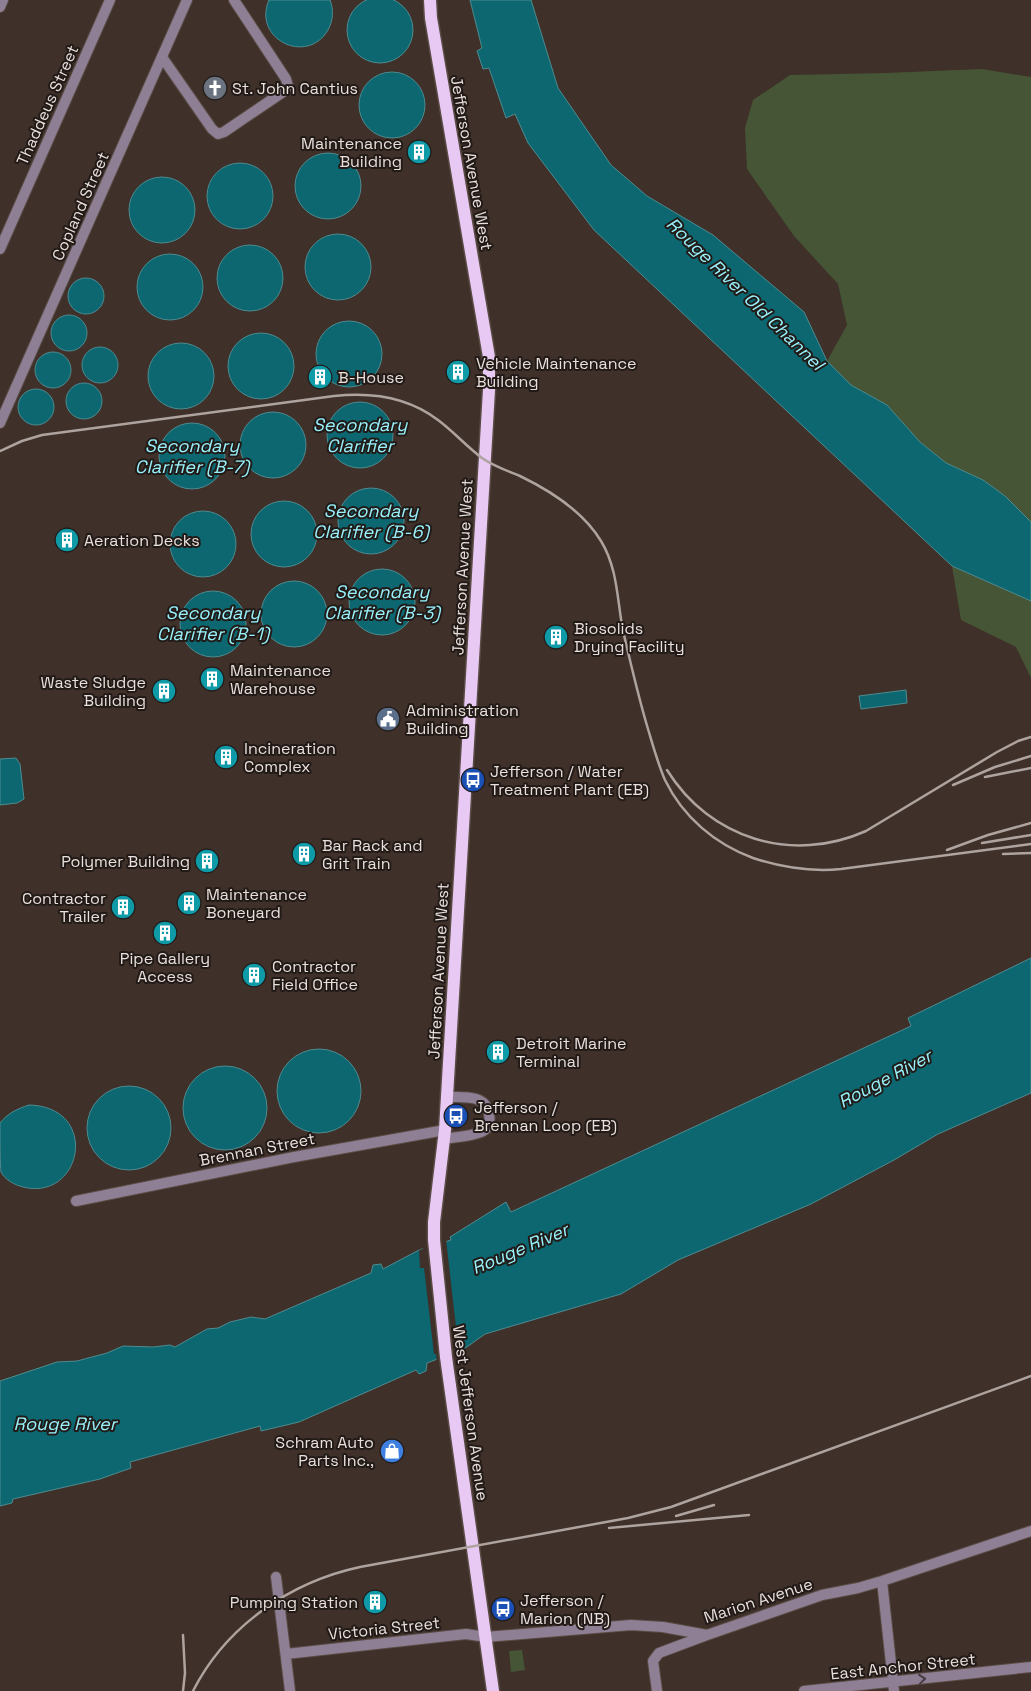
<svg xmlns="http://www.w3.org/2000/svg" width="1031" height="1691" viewBox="0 0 1031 1691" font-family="'Space Grotesk',sans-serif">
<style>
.green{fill:#465535}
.water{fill:#0c6770;stroke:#4e8b90}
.pier{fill:#3f3029}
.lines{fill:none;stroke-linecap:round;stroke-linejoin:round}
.minor-casing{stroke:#5a4c45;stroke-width:12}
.major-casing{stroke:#5a4c45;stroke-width:15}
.minor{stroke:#8e7f94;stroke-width:10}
.major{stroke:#e8c9f4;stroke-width:12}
.rail{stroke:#aea39e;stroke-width:2.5}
.oneway{stroke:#473d43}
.labels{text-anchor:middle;stroke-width:4;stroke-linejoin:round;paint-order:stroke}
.poi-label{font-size:16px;fill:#e9dfdb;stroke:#211a17;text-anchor:start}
.street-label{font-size:16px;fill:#e9dfdb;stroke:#211a17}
.water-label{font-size:18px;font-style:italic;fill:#98f1fb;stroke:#211a17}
</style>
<rect width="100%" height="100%" fill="#3f3029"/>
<path class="green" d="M 982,69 L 1031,77 L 1031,522 L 1005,496 L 983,480 L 946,463 L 920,442 L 887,405 L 851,385 L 827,361 L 847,325 L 838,284 L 794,236 L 747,169 L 745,128 L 753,100 L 790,75 L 886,73 Z
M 952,566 L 1031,601 L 1031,678 L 1016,647 L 961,620 Z
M 522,1650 L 525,1670 L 511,1672 L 509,1651 Z"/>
<path class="water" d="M347 30a33 33 0 1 1 66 0a33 33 0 1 1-66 0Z
M 269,0 L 330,0 C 334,10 333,21 328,30 C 307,66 252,39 269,0 Z
M 470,0 L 531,0 L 558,88 L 611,165 L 647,196 L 713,235 L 804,312 L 827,361 L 851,385 L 887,405 L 920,442 L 946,463 L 983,480 L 1005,496 L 1031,522 L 1031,601 L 952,566 L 594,230 L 528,143 L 515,114 L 506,118 L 489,68 L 483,69 L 477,51 L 482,48 Z
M359 105a33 33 0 1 1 66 0a33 33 0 1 1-66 0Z
M295 186a33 33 0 1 1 66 0a33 33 0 1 1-66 0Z
M207 196a33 33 0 1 1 66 0a33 33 0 1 1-66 0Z
M129 210a33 33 0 1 1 66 0a33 33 0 1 1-66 0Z
M305 267a33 33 0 1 1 66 0a33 33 0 1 1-66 0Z
M217 278a33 33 0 1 1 66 0a33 33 0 1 1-66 0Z
M137 287a33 33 0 1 1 66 0a33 33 0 1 1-66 0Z
M68 296a18 18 0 1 1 36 0a18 18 0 1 1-36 0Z
M51 333a18 18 0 1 1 36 0a18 18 0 1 1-36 0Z
M316 354a33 33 0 1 1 66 0a33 33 0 1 1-66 0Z
M228 366a33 33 0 1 1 66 0a33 33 0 1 1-66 0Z
M148 376a33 33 0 1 1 66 0a33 33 0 1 1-66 0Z
M82 365a18 18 0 1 1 36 0a18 18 0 1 1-36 0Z
M35 370a18 18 0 1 1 36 0a18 18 0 1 1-36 0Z
M66 401a18 18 0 1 1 36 0a18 18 0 1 1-36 0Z
M18 407a18 18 0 1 1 36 0a18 18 0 1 1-36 0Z
M327 435a33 33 0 1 1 66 0a33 33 0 1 1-66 0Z
M240 445a33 33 0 1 1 66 0a33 33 0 1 1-66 0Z
M159 456a33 33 0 1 1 66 0a33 33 0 1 1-66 0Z
M338 521a33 33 0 1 1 66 0a33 33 0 1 1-66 0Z
M251 534a33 33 0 1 1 66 0a33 33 0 1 1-66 0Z
M170 544a33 33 0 1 1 66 0a33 33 0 1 1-66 0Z
M349 602a33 33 0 1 1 66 0a33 33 0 1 1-66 0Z
M261 614a33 33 0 1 1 66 0a33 33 0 1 1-66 0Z
M180 624a33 33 0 1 1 66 0a33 33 0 1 1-66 0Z
M 906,690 L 907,703 L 861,709 L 859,696 Z
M 16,758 L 20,764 L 24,799 L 17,803 L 0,805 L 0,759 Z
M 1031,958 L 1031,1093 L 938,1134 L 894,1160 L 811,1204 L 678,1260 L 621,1294 L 485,1334 L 464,1349 L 427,1363 L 426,1371 L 419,1374 L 416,1370 L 299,1422 L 261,1431 L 260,1426 L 130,1462 L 131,1468 L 100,1479 L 13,1499 L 12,1503 L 0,1506 L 0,1381 L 57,1362 L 77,1361 L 107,1353 L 123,1346 L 153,1347 L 170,1345 L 175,1347 L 207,1329 L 218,1328 L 230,1322 L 251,1317 L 265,1319 L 371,1273 L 373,1265 L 381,1264 L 383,1269 L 419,1250 L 451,1240 L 450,1237 L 506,1202 L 511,1212 L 911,1026 L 908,1018 Z
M277 1091a42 42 0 1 1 84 0a42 42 0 1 1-84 0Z
M183 1108a42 42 0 1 1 84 0a42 42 0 1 1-84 0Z
M87 1128a42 42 0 1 1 84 0a42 42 0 1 1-84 0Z
M 29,1105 C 101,1107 82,1202 23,1187 C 15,1185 5,1180 1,1172 C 0,1166 0,1132 0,1123 C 8,1113 17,1109 29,1105 Z"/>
<path class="pier" d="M 446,1239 L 456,1327 L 458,1333 L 462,1332 L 464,1346 L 461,1347 L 462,1352 L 458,1352 L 458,1354 L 437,1363 L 436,1354 L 434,1354 L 424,1268 L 420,1268 L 419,1250 L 423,1249 L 423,1247 Z"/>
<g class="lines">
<g class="minor-casing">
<path id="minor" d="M 0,7 L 3,0
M 162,57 L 212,129 L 218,134 L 224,132 L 283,92 L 288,86 L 286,79 L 234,0
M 0,249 L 110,0
M 0,423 L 187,0
M 444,1139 C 454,1137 479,1136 486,1129 C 489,1125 490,1119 489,1114 C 486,1094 463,1097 447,1097
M 76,1201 L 294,1157 L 445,1130
M 276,1577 L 290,1691
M 882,1581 L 894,1691
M 286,1654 L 466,1634 L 486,1637 L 631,1625 L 663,1627 L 707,1635 L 822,1595 L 858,1588 L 882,1581 L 1031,1531
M 657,1691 L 653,1661 L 659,1653 L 707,1635
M 804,1691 L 1031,1667"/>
</g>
<g class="major-casing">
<path id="major" d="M 430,0 L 431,18 L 489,357 L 489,390 L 445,1130 L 434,1222 L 434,1240 L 446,1357 L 493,1691"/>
</g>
<use href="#minor" class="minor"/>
<use href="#major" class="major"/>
<path class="rail" d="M 0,451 L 22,441 L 42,435 L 334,396 C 370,392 408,397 438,420 C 453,431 466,446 482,458 C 493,466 508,471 520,476 C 551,491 583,511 601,541 C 618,569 617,600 623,631 C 631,664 638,696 648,729 C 653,746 658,764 665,780 C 683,817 715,844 753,858 C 783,868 810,872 841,869 L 1031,844
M 667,770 C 710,839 792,864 866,831 L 997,752 L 1018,741 L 1031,737
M 985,777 L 1031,768
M 953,785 L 995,767 L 1031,756
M 982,843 L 1031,835
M 947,850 L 988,835 L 1031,823
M 1003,854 L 1031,853
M 676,1516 L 714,1505
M 609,1528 L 749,1515
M 183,1691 L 185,1673 L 183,1635
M 193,1691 C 226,1626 290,1582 360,1567 L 628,1518 L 671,1507 L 1031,1376"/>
</g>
<defs><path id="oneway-chevron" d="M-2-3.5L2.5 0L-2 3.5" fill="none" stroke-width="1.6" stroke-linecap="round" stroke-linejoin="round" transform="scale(1.25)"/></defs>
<use class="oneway" href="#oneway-chevron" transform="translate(922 1679) rotate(-6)"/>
<defs>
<g id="church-disc" transform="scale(1.25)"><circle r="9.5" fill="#6b7280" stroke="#211a17"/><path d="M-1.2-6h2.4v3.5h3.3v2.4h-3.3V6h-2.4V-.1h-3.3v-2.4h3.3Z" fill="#fff"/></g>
<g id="building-disc" transform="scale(1.25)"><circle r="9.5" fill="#0f9aa8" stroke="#211a17"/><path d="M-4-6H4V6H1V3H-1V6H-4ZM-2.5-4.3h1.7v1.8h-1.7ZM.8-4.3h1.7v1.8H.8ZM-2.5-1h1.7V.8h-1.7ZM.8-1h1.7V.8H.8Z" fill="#fff"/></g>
<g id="civic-disc" transform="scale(1.25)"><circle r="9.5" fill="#5c6f8a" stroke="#211a17"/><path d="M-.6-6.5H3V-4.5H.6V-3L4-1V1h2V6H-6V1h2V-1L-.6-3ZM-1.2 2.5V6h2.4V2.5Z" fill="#fff"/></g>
<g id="bus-disc" transform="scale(1.25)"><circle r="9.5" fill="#1a4fb4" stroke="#211a17"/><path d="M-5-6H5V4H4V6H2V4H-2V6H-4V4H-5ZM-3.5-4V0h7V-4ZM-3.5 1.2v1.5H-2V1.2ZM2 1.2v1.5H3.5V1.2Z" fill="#fff"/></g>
<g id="shop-disc" transform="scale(1.25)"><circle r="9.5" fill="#3f7fe0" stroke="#211a17"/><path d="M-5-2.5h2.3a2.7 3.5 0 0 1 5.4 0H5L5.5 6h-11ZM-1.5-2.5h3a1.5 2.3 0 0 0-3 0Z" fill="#fff"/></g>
</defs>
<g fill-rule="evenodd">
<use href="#church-disc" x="215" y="88"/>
<use href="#building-disc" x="419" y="152"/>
<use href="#building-disc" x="458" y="372"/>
<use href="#building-disc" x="320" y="377"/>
<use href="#building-disc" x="67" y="540"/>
<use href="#building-disc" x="556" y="637"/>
<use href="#building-disc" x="212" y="679"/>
<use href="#building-disc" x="164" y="691"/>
<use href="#civic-disc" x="388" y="719"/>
<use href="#building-disc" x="226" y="757"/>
<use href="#bus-disc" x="473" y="780"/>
<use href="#building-disc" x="304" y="854"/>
<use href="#building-disc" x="207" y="861"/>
<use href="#building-disc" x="189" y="903"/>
<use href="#building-disc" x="123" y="907"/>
<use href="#building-disc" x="165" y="933"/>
<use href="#building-disc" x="254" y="975"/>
<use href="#building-disc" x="498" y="1052"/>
<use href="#bus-disc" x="456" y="1116"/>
<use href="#shop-disc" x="392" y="1451"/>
<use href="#building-disc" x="375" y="1602"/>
<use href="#bus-disc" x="503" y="1609"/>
</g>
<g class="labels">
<g class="poi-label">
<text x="232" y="94">St. John Cantius</text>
<text x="402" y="149" text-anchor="end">Maintenance<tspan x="402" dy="18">Building</tspan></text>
<text x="476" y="369">Vehicle Maintenance<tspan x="476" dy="18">Building</tspan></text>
<text x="338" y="383">B-House</text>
<text x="84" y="546">Aeration Decks</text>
<text x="574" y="634">Biosolids<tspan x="574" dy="18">Drying Facility</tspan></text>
<text x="230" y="676">Maintenance<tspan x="230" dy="18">Warehouse</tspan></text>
<text x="146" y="688" text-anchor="end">Waste Sludge<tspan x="146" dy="18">Building</tspan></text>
<text x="406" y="716">Administration<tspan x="406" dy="18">Building</tspan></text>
<text x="244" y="754">Incineration<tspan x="244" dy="18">Complex</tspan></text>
<text x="490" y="777">Jefferson / Water<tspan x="490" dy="18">Treatment Plant (EB)</tspan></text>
<text x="322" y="851">Bar Rack and<tspan x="322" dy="18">Grit Train</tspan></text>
<text x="190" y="867" text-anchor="end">Polymer Building</text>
<text x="206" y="900">Maintenance<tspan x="206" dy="18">Boneyard</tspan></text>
<text x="106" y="904" text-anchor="end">Contractor<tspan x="106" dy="18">Trailer</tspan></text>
<text x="165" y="964" text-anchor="middle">Pipe Gallery<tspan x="165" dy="18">Access</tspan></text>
<text x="272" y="972">Contractor<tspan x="272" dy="18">Field Office</tspan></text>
<text x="516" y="1049">Detroit Marine<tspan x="516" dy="18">Terminal</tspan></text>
<text x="474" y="1113">Jefferson /<tspan x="474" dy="18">Brennan Loop (EB)</tspan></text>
<text x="374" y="1448" text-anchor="end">Schram Auto<tspan x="374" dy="18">Parts Inc.,</tspan></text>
<text x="520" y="1606">Jefferson /<tspan x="520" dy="18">Marion (NB)</tspan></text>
<text x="358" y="1608" text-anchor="end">Pumping Station</text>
</g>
<g class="street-label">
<text transform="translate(47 105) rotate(-66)" y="6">Thaddeus Street</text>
<text transform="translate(472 163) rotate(80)" y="6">Jefferson Avenue West</text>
<text transform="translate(80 206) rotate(-66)" y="6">Copland Street</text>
<text transform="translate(462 567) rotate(-87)" y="6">Jefferson Avenue West</text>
<text transform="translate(438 971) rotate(-87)" y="6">Jefferson Avenue West</text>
<text transform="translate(257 1149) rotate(-11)" y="6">Brennan Street</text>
<text transform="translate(471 1413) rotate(82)" y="6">West Jefferson Avenue</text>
<text transform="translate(758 1600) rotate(-18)" y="6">Marion Avenue</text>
<text transform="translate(384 1628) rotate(-6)" y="6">Victoria Street</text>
<text transform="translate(903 1666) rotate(-6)" y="6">East Anchor Street</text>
</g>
<g class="water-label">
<text transform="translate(745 294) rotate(44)" y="6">Rouge River Old Channel</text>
<text x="360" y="431">Secondary<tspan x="360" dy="21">Clarifier</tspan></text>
<text x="192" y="452">Secondary<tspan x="192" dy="21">Clarifier (B-7)</tspan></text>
<text x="371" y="517">Secondary<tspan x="371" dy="21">Clarifier (B-6)</tspan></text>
<text x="382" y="598">Secondary<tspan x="382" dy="21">Clarifier (B-3)</tspan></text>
<text x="213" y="619">Secondary<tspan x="213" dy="21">Clarifier (B-1)</tspan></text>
<text transform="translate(885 1079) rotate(-28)" y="6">Rouge River</text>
<text transform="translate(520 1249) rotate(-23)" y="6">Rouge River</text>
<text x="65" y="1430">Rouge River</text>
</g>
</g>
</svg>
